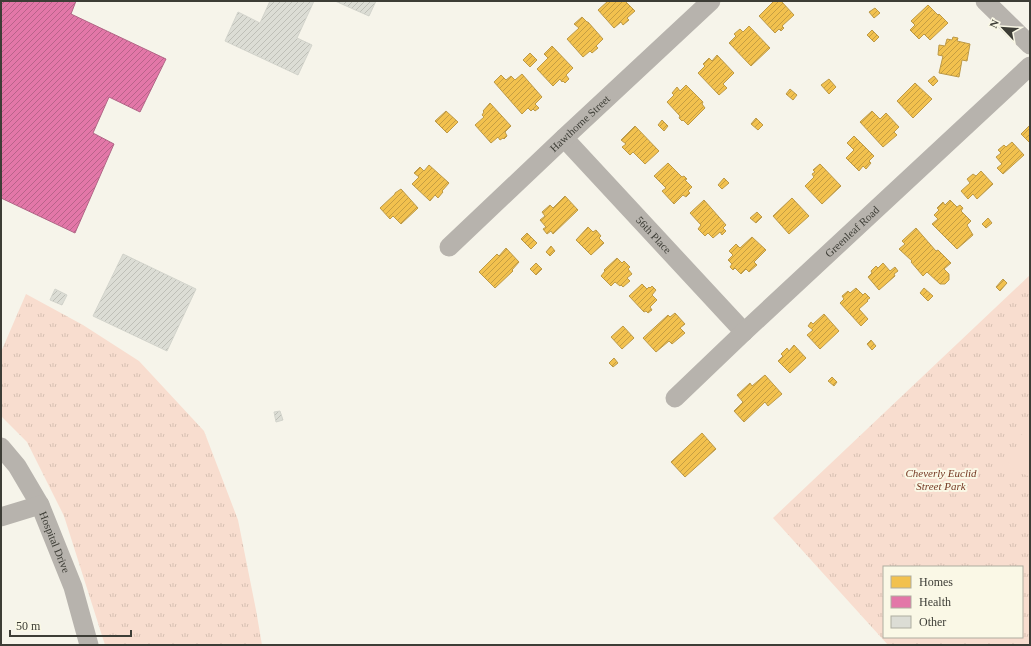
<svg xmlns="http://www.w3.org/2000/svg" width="1031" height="646" viewBox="0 0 1031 646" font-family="'Times New Roman',serif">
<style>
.grass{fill:url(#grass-tufts);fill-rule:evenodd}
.garden{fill:#f8ddcf}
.homes{fill:url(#homes-hatch);stroke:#bc9947}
.health{fill:url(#health-hatch);stroke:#b16686}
.building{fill:url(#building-hatch);stroke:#d3d4cc}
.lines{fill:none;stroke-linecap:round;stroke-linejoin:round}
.minor{stroke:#b7b3ad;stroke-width:19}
.labels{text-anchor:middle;stroke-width:4;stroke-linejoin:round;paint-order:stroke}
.street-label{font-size:11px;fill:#3d3d36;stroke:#faf8e6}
.park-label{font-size:11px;font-style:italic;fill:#753923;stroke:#faf8e6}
</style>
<defs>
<pattern id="grass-tufts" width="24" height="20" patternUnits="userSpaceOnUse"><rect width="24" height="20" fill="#f8ddcf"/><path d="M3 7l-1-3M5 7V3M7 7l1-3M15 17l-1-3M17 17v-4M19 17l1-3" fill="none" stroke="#d6bfb2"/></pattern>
<pattern id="homes-hatch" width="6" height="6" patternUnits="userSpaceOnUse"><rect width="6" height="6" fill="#f2c14e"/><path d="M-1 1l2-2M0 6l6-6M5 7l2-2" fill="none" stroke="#c59e42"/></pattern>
<pattern id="health-hatch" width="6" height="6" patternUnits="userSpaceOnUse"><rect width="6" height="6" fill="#e377a8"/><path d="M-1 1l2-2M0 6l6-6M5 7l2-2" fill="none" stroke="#b9638a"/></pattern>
<pattern id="building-hatch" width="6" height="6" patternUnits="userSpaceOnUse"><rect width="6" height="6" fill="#dcddd5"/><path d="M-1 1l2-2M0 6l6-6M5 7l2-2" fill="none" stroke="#bebfb7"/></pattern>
</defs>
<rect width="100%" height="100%" fill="#f6f4ea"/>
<path class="grass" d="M 1030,275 L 1030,645 L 888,645 L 773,518 ZM 884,567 L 1022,567 L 1022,637 L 884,637 Z
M 26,294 L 83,325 L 139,361 L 204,431 L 238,520 L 256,610 L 262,645 L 105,645 L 64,516 L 27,442 L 1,416 L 1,352 Z"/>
<path class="garden" d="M 1030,418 L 1030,477 L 1007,466 Z"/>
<path class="homes" d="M 608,1 L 625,1 L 635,11 L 627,18 L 629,20 L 623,25 L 621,22 L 614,28 L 598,10 Z
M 774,1 L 781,1 L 794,15 L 782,26 L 784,28 L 781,31 L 779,29 L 775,33 L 759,16 Z
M 928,5 L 938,15 L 939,14 L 948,23 L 930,40 L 924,34 L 919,39 L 910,30 L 915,25 L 911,21 Z
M 875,8 L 880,13 L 874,18 L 869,12 Z
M 582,17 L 587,22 L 588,22 L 603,39 L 596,46 L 598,48 L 592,53 L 590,51 L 583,57 L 567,39 L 579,28 L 574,24 Z
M 749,26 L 770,48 L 751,66 L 729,43 L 736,36 L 734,34 L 740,29 L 743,32 Z
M 872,30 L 879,37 L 874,42 L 867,35 Z
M 953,37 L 958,38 L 957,41 L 970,44 L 967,61 L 962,60 L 959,77 L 939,73 L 943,56 L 938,55 L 939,45 L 945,46 L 947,39 L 952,40 Z
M 552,46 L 573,68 L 566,75 L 569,79 L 565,83 L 563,81 L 562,82 L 560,79 L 553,86 L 537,69 L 548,58 L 544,54 Z
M 530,53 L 537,60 L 530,67 L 523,60 Z
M 717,55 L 734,73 L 723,84 L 727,88 L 719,95 L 698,73 L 705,66 L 703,64 L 709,58 L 712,61 Z
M 522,74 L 542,97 L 535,104 L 539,108 L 535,111 L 533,109 L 531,111 L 528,108 L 522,114 L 494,82 L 501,75 L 506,80 L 511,76 L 515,80 Z
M 934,76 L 938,81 L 933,86 L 928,81 Z
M 829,79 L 836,87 L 829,94 L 821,85 Z
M 915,83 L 932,99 L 913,118 L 897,101 Z
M 686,85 L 703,102 L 702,104 L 705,108 L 688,125 L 683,120 L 682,121 L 679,118 L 680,116 L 667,102 L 674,95 L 672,93 L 677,87 L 680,91 Z
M 790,89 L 797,95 L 793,100 L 786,94 Z
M 490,103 L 511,126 L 505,132 L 507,136 L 504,139 L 503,138 L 500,140 L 498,137 L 491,143 L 475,125 L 484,117 L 482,115 L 484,112 L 483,111 Z
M 446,111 L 458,122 L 447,133 L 435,121 Z
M 872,111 L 880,119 L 886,113 L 899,127 L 894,132 L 897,135 L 883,147 L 860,122 Z
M 756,118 L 763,125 L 758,130 L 751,124 Z
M 662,120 L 668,126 L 664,131 L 658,125 Z
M 1030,125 L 1030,143 L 1021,134 Z
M 635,126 L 659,151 L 645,164 L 633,152 L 630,155 L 622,147 L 626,144 L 621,140 Z
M 854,136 L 874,156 L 869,161 L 871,163 L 866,169 L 863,166 L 859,171 L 846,158 L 854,150 L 847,143 Z
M 1012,142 L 1024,155 L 1003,174 L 997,168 L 1002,164 L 996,157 L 1001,153 L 998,150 L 1004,145 L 1006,147 Z
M 668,163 L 682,177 L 684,176 L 687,179 L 685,180 L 692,187 L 688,191 L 690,193 L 686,197 L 683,195 L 674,204 L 662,191 L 666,188 L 654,176 Z
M 820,164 L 841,186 L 822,204 L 805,186 L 814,177 L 812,174 L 815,172 L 813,170 Z
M 429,165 L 449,183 L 442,191 L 443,192 L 438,198 L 435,195 L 430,201 L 412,184 L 419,177 L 414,173 L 420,167 L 424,171 Z
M 981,171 L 993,184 L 977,199 L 973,194 L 968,199 L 961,191 L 970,183 L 967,179 L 973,174 L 976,176 Z
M 724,178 L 729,183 L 722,189 L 718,185 Z
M 401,189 L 418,208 L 401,224 L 393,216 L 390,219 L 380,208 L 395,194 L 395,193 Z
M 565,196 L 578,210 L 553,234 L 551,231 L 547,234 L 543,229 L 546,227 L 540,220 L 545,216 L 542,212 L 550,205 L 553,208 Z
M 792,198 L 809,216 L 789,234 L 773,216 Z
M 704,200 L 726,225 L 723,228 L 726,231 L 722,235 L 720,232 L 713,238 L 708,233 L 705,236 L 698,229 L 701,225 L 690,213 Z
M 950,200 L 957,207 L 960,205 L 963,208 L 961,211 L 971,221 L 967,225 L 973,235 L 957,249 L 932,224 L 938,219 L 934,215 L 939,210 L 937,208 L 943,202 L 945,205 Z
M 757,212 L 762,217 L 756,223 L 750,218 Z
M 988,218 L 992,223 L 986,228 L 982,224 Z
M 588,227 L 593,232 L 596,230 L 601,236 L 599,238 L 604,243 L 591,255 L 576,240 Z
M 916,228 L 936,251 L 938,250 L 951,263 L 944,269 L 949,274 L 949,280 L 945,284 L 940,284 L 927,272 L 923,276 L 911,262 L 912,261 L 899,249 L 905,244 L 902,241 Z
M 527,233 L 537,243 L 531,249 L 521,239 Z
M 752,237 L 766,250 L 754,262 L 757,265 L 749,272 L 746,269 L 741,274 L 735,268 L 733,270 L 730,267 L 732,264 L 728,260 L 733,255 L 729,251 L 736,244 L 740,248 Z
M 551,246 L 555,251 L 550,256 L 546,252 Z
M 506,248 L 519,262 L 512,270 L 513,271 L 495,288 L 479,272 L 497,254 L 499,256 Z
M 617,258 L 622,263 L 624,261 L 630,267 L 628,269 L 632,274 L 627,278 L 630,281 L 623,287 L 621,285 L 620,286 L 615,282 L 611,286 L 601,276 L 605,271 L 604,270 Z
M 536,263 L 542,269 L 536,275 L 530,269 Z
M 883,263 L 890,271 L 895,267 L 898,271 L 894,274 L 895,276 L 879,290 L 868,277 L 872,273 L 871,271 L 876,266 L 878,268 Z
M 1003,279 L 1007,283 L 1000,291 L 996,287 Z
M 642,284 L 647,289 L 649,287 L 650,288 L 652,286 L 656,290 L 652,295 L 657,300 L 650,307 L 652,310 L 648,313 L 646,311 L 644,312 L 629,296 Z
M 856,288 L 863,295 L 865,293 L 870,298 L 867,300 L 868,301 L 859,309 L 868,319 L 861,326 L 840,303 L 844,299 L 842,296 L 848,291 L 850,293 Z
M 924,288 L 933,296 L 928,301 L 920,293 Z
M 675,313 L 685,324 L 680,328 L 685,333 L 672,344 L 669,341 L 656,352 L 643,338 L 668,315 L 670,317 Z
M 824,314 L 839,331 L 820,349 L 807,335 L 813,330 L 808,326 L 811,322 L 813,324 Z
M 623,326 L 634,338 L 622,349 L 611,337 Z
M 871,340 L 876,346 L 872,350 L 867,344 Z
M 794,345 L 806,358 L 790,373 L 778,361 L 783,356 L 781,354 L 787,348 L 789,351 Z
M 614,358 L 618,363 L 613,367 L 609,363 Z
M 765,375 L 782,394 L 768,406 L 765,402 L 744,422 L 734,411 L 743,402 L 737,395 L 750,383 L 752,386 Z
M 832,377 L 837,382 L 834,386 L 828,381 Z
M 702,433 L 716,449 L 685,477 L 671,462 Z"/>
<path class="health" d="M 1,1 L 76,1 L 71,14 L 166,59 L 140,112 L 109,97 L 93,133 L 114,144 L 75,233 L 1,198 Z"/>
<path class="building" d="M 270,1 L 314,1 L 297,38 L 312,45 L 298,75 L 225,41 L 238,12 L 260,23 Z
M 335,1 L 376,1 L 369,16 Z
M 123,254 L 196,289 L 167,351 L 93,316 Z
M 55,289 L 67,295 L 62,305 L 50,300 Z
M 280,411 L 283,420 L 276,422 L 274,412 Z"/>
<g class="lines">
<g class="minor">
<path d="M 985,1 L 1030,45"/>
<path id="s1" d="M 564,138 L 744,332"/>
<path id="s2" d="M 449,247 L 564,138 L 711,1"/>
<path id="s3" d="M 675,398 L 744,332 L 1030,66"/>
<path id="s4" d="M 1,447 L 17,466 L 40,505 L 73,587 L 89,645"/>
<path d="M 1,517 L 40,505"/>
</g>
</g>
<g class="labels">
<g class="street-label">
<text dy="4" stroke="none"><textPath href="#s2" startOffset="180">Hawthorne Street</textPath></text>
<text dy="4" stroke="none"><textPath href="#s3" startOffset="243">Greenleaf Road</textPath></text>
<text dy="4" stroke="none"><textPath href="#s1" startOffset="132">56th Place</textPath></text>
<text dy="4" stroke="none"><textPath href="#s4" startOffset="110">Hospital Drive</textPath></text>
</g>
<g class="park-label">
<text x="941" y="477">Cheverly Euclid<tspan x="941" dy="13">Street Park</tspan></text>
</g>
</g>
<rect width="1031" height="646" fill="none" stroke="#3d3d36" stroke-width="4"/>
<rect x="883" y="566" width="140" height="72" fill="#faf8e6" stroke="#aeada0"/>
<rect x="891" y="576" width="20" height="12" fill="#f2c14e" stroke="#aeada0"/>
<text x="919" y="586" font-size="12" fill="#3d3d36">Homes</text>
<rect x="891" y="596" width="20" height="12" fill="#e377a8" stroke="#aeada0"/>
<text x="919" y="606" font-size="12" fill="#3d3d36">Health</text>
<rect x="891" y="616" width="20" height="12" fill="#dcddd5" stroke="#aeada0"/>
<text x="919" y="626" font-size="12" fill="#3d3d36">Other</text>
<g transform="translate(1003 28) rotate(295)" stroke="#faf8e6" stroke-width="3" paint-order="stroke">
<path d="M0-3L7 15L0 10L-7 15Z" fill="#3d3d36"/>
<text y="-6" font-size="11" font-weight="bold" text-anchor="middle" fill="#3d3d36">N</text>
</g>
<path d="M10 630v6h121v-6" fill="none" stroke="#3d3d36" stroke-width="2"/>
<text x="16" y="630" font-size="12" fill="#3d3d36" stroke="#faf8e6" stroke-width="3" paint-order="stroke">50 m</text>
</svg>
